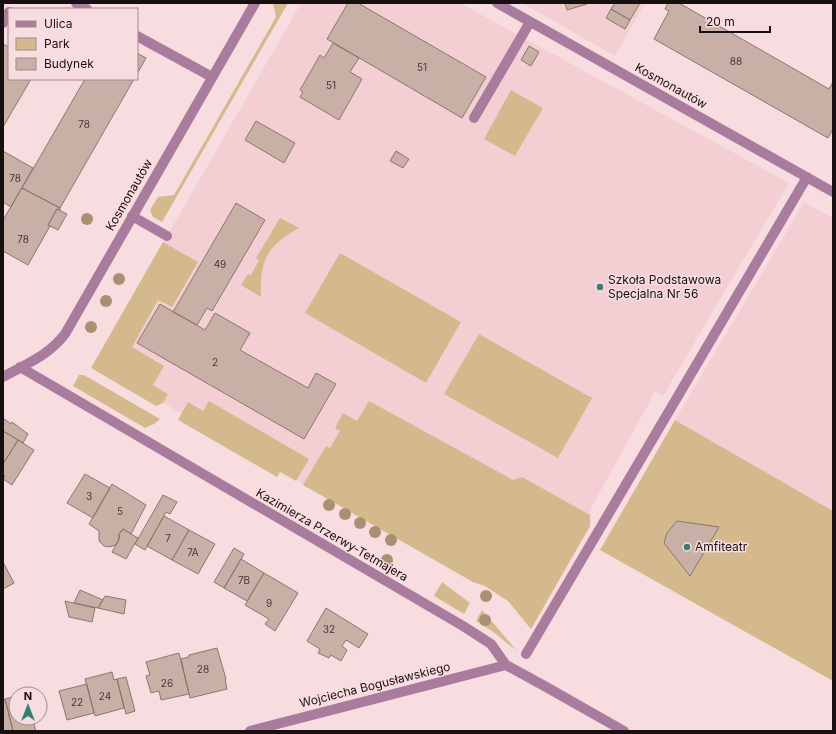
<svg xmlns="http://www.w3.org/2000/svg" width="836" height="734" viewBox="0 0 836 734" font-family="Inter,sans-serif">
<style>
.built{fill:#f3cfd4}
.green{fill:#d4b98d}
.building{fill:#c8b0a7;stroke:#8b766d}
.lines{fill:none;stroke-linecap:round;stroke-linejoin:round}
.minor{stroke:#a97c9e;stroke-width:10}
.tree{fill:#ab8f74}
.poi-dot{fill:#387e74;stroke:#f8dde0;stroke-width:1.5}
.labels{text-anchor:middle;stroke-width:3;stroke-linejoin:round;paint-order:stroke}
.number-label{font-size:10px;fill:#443736}
.street-label{font-size:12px;fill:#180f11;stroke:#f8dde0}
.poi-label{font-size:12px;fill:#180f11;stroke:#f8dde0;text-anchor:start}
</style>
<rect width="100%" height="100%" fill="#f8dde0"/>
<path class="built" d="M 301,3 L 460,3 L 789,183 L 663,396 L 655,392 L 591,508 L 590,526 L 531,629 L 508,601 L 485,586 L 473,582 L 94,363 Z
M 522,3 L 645,3 L 615,56 Z
M 804,202 L 833,218 L 833,511 L 675,420 Z"/>
<path class="green" d="M 273,3 L 288,3 L 162,222 L 153,217 L 150,210 L 158,197 L 174,195 L 276,17 Z
M 511,90 L 543,108 L 515,156 L 484,139 Z
M 280,218 L 299,228 C 266,247 260,259 261,297 L 241,285 L 248,274 L 251,275 L 259,260 L 256,258 Z
M 163,242 L 198,262 L 172,307 L 158,300 L 132,347 L 164,366 L 153,385 L 168,394 L 163,403 L 156,406 L 91,368 Z
M 340,253 L 461,322 L 426,383 L 305,313 Z
M 479,334 L 592,398 L 558,458 L 444,394 Z
M 79,375 L 84,375 L 160,419 L 154,424 L 145,428 L 73,386 Z
M 209,401 L 309,459 L 296,481 L 280,472 L 277,477 L 178,420 L 188,402 L 203,411 Z
M 369,401 L 513,480 L 522,477 L 590,515 L 590,526 L 531,629 L 508,601 L 485,586 L 473,582 L 303,485 L 326,446 L 330,448 L 340,431 L 335,428 L 343,413 L 357,421 Z
M 675,420 L 833,511 L 833,681 L 600,550 Z
M 442,582 L 470,603 L 464,614 L 434,596 Z
M 482,610 L 517,651 L 492,631 L 476,621 Z"/>
<path class="building" d="M 348,3 L 358,3 L 486,77 L 462,118 L 327,39 Z
M 565,3 L 586,3 L 587,4 L 567,10 Z
M 615,3 L 640,3 L 630,20 L 611,9 Z
M 668,3 L 679,3 L 829,89 L 833,82 L 833,129 L 828,138 L 654,39 L 669,11 L 665,9 Z
M 611,9 L 630,20 L 625,29 L 606,18 Z
M 333,43 L 359,58 L 350,72 L 362,79 L 339,120 L 300,97 L 303,92 L 300,90 L 320,55 L 324,58 Z
M 3,44 L 9,47 L 9,79 L 31,79 L 3,127 Z
M 529,46 L 539,52 L 531,66 L 521,60 Z
M 137,53 L 146,58 L 137,74 Z
M 85,79 L 134,79 L 60,208 L 22,188 Z
M 256,121 L 295,143 L 284,163 L 245,140 Z
M 3,151 L 33,168 L 11,207 L 3,202 Z
M 396,151 L 409,159 L 403,168 L 390,161 Z
M 22,188 L 60,208 L 60,210 L 57,209 L 48,225 L 50,226 L 28,265 L 3,251 L 3,220 Z
M 236,203 L 265,220 L 212,311 L 207,308 L 197,325 L 173,312 Z
M 57,209 L 67,214 L 58,230 L 48,225 Z
M 160,304 L 205,330 L 215,313 L 250,333 L 240,350 L 308,388 L 316,373 L 336,384 L 304,439 L 137,343 Z
M 3,418 L 11,424 L 12,422 L 28,434 L 23,443 L 3,431 Z
M 3,431 L 18,440 L 3,464 Z
M 18,440 L 34,450 L 12,485 L 3,479 L 5,476 L 3,474 L 3,464 Z
M 85,474 L 110,488 L 93,518 L 67,503 Z
M 112,484 L 146,505 L 131,534 L 123,529 L 119,534 L 119,539 L 117,544 L 113,546 L 109,547 L 104,546 L 99,541 L 99,531 L 89,524 Z
M 163,495 L 177,502 L 170,514 L 166,512 L 145,550 L 135,544 Z
M 164,516 L 189,530 L 172,560 L 147,546 Z
M 677,521 L 719,527 L 690,576 L 664,543 L 667,533 Z
M 123,529 L 138,538 L 126,559 L 112,552 L 119,539 L 119,534 Z
M 189,530 L 215,544 L 198,574 L 172,560 Z
M 234,548 L 244,554 L 224,588 L 214,582 Z
M 241,559 L 264,573 L 247,601 L 224,588 Z
M 3,562 L 14,583 L 3,589 Z
M 264,573 L 298,593 L 275,631 L 265,624 L 269,619 L 245,605 Z
M 80,590 L 103,600 L 98,608 L 74,603 Z
M 105,596 L 126,600 L 124,614 L 98,608 Z
M 65,601 L 95,608 L 92,622 L 69,617 Z
M 326,608 L 368,634 L 359,648 L 346,640 L 342,646 L 347,650 L 341,661 L 331,655 L 329,658 L 318,653 L 320,649 L 307,641 Z
M 217,648 L 226,679 L 225,679 L 227,689 L 190,698 L 181,659 L 189,657 L 189,655 Z
M 179,653 L 189,694 L 161,700 L 159,691 L 151,693 L 146,676 L 150,675 L 146,662 Z
M 112,672 L 114,680 L 117,679 L 124,708 L 95,716 L 85,679 Z
M 126,677 L 135,711 L 126,714 L 117,679 Z
M 87,684 L 94,713 L 67,720 L 59,691 Z
M 16,696 L 16,718 L 32,718 L 36,731 L 13,731 L 5,699 Z
M 5,699 L 13,731 L 3,731 L 3,700 Z"/>
<g class="lines">
<path class="minor" d="M 76,3 L 87,9
M 497,3 L 833,192
M 3,23 L 9,12
M 137,36 L 212,77
M 474,118 L 530,22
M 132,216 L 167,236
M 20,367 L 463,626 L 491,644 L 506,665 L 548,688 L 624,731
M 3,377 C 26,364 48,356 65,334 L 255,3
M 526,654 L 807,177
M 250,731 L 506,665"/>
</g>
<g class="tree">
<circle cx="87" cy="219" r="6"/>
<circle cx="119" cy="279" r="6"/>
<circle cx="106" cy="301" r="6"/>
<circle cx="91" cy="327" r="6"/>
<circle cx="329" cy="505" r="6"/>
<circle cx="345" cy="514" r="6"/>
<circle cx="360" cy="523" r="6"/>
<circle cx="375" cy="532" r="6"/>
<circle cx="391" cy="540" r="6"/>
<circle cx="387" cy="560" r="6"/>
<circle cx="486" cy="596" r="6"/>
<circle cx="485" cy="620" r="6"/>
</g>
<g class="poi-dot">
<circle cx="600" cy="287" r="4"/>
<circle cx="687" cy="547" r="4"/>
</g>
<g class="labels">
<g class="number-label">
<text x="736" y="65">88</text>
<text x="422" y="71">51</text>
<text x="331" y="89">51</text>
<text x="84" y="128">78</text>
<text x="15" y="182">78</text>
<text x="23" y="243">78</text>
<text x="220" y="268">49</text>
<text x="215" y="366">2</text>
<text x="89" y="500">3</text>
<text x="120" y="515">5</text>
<text x="168" y="542">7</text>
<text x="193" y="556">7A</text>
<text x="244" y="584">7B</text>
<text x="269" y="607">9</text>
<text x="329" y="633">32</text>
<text x="203" y="673">28</text>
<text x="167" y="687">26</text>
<text x="105" y="700">24</text>
<text x="77" y="706">22</text>
</g>
<g class="street-label">
<text transform="translate(671 86) rotate(29)" y="4">Kosmonautów</text>
<text transform="translate(129 195) rotate(-60)" y="4">Kosmonautów</text>
<text transform="translate(332 535) rotate(30)" y="4">Kazimierza Przerwy-Tetmajera</text>
<text transform="translate(375 685) rotate(-14)" y="4">Wojciecha Bogusławskiego</text>
</g>
<g class="poi-label">
<text x="608" y="284">Szkoła Podstawowa<tspan x="608" dy="14">Specjalna Nr 56</tspan></text>
<text x="695" y="551">Amfiteatr</text>
</g>
</g>
<rect width="836" height="734" fill="none" stroke="#180f11" stroke-width="8"/>
<rect x="8" y="8" width="130" height="72" fill="#f8dde0" stroke="#9e8b8d"/>
<rect x="16" y="21" width="20" height="6" fill="#a97c9e" stroke="#9e8b8d"/>
<text x="44" y="28" font-size="12" fill="#180f11">Ulica</text>
<rect x="16" y="38" width="20" height="12" fill="#d4b98d" stroke="#9e8b8d"/>
<text x="44" y="48" font-size="12" fill="#180f11">Park</text>
<rect x="16" y="58" width="20" height="12" fill="#c8b0a7" stroke="#9e8b8d"/>
<text x="44" y="68" font-size="12" fill="#180f11">Budynek</text>
<g transform="translate(28 706)"><circle r="19" fill="#f8dde0" stroke="#9e8b8d"/>
<path d="M0-3L7 15L0 10L-7 15Z" fill="#387e74"/>
<text y="-6" font-size="11" font-weight="bold" text-anchor="middle" fill="#180f11">N</text>
</g>
<path d="M700 26v6h70v-6" fill="none" stroke="#180f11" stroke-width="2"/>
<text x="706" y="26" font-size="12" fill="#180f11" stroke="#f8dde0" stroke-width="3" paint-order="stroke">20 m</text>
</svg>
